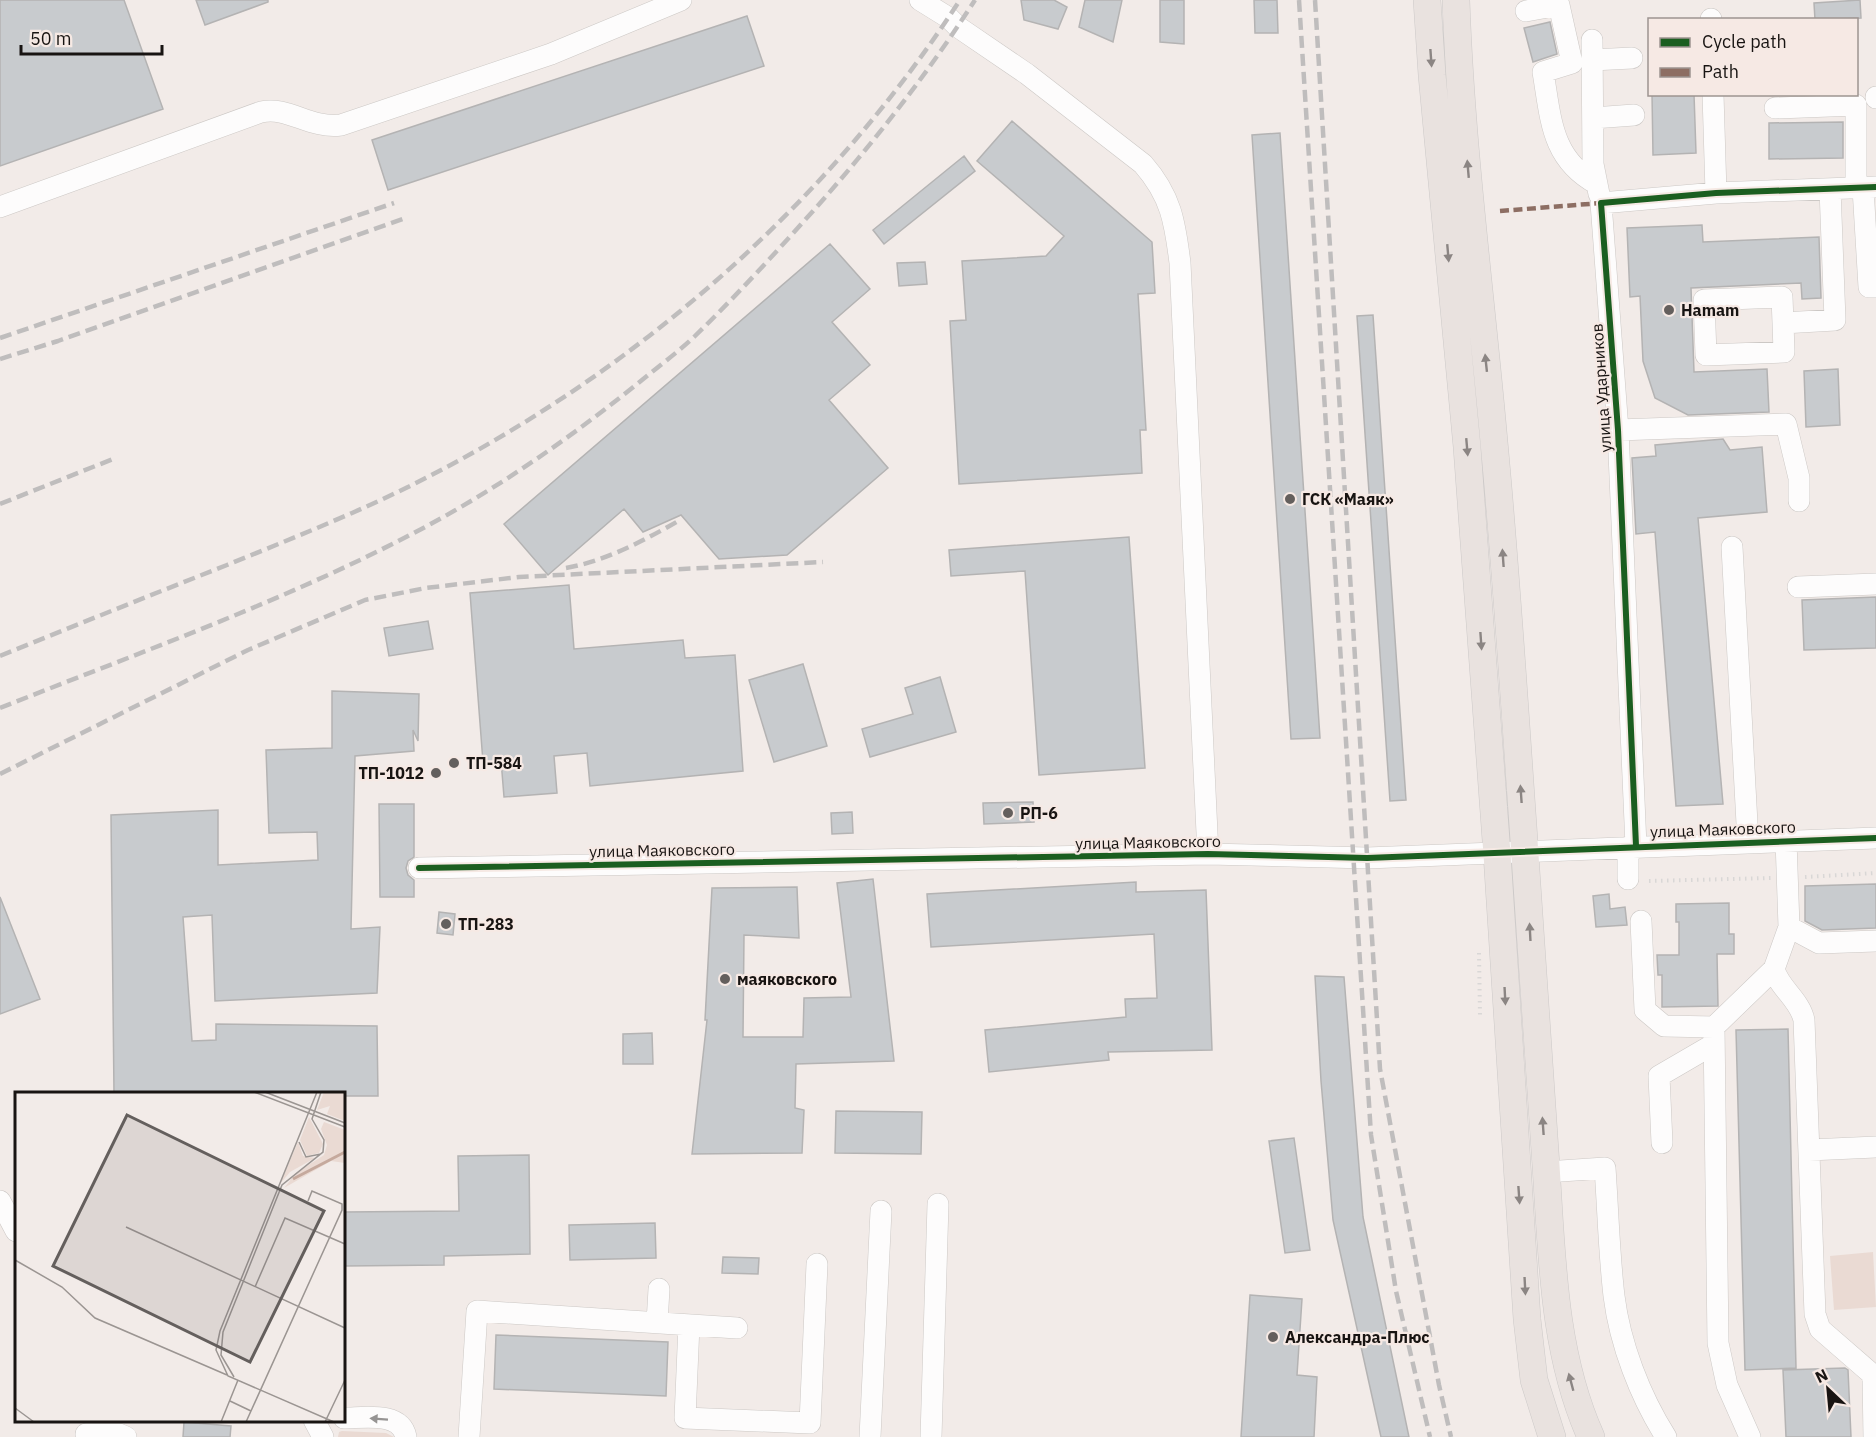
<svg xmlns="http://www.w3.org/2000/svg" width="1876" height="1437" viewBox="0 0 1876 1437" font-family="'IBM Plex Sans',sans-serif">
<style>
.green{fill:#eadad3}
.building{fill:#c8cbce;stroke:#b4b3b3;stroke-width:1.5}
.lines{fill:none;stroke-linecap:round;stroke-linejoin:round}
.minor-casing{stroke:#ccc8c5;stroke-width:22}
.major-casing{stroke:#ccc9c8;stroke-width:28}
.path{stroke:#d9d7d6;stroke-width:4;stroke-dasharray:1.5 4.5;stroke-linecap:butt}
.minor{stroke:#fdfcfc;stroke-width:21}
.major{stroke:#e9e2df;stroke-width:27}
.rail{stroke:#bfbdbd;stroke-width:4.5;stroke-dasharray:12 6;stroke-linecap:butt}
.quiet{stroke:#8d6e63;stroke-width:4.5;stroke-dasharray:9 4.5;stroke-linecap:butt}
.cycleway-casing{stroke:#f6e9e4;stroke-width:10}
.cycleway{stroke:#1b5e20;stroke-width:6}
.oneway{fill:#8b8583}
.oneway2{fill:#969493}
.poi-dot{fill:#645f5d;stroke:#f6e9e4;stroke-width:2}
.labels{text-anchor:middle;stroke-width:4.5;stroke-linejoin:round;paint-order:stroke}
.poi-label{font-size:16px;font-weight:bold;fill:#181412;stroke:#f6e9e4;text-anchor:start}
.street-label{font-size:16px;fill:#181412;stroke:#f6e9e4}
.inset-river{fill:none;stroke:#c5a99d;stroke-width:3}
.inset-road{fill:none;stroke:#9b9592;stroke-width:1.5}
.view{fill:#645f5d;fill-opacity:0.15;stroke:#645f5d;stroke-width:3}
.inset-edge{fill:none;stroke:#181412;stroke-width:3}
</style>
<rect width="100%" height="100%" fill="#f2ebe8"/>
<path class="green" d="M 1873,1252 L 1876,1307 L 1834,1310 L 1830,1256 Z
M 342,1431 L 386,1433 L 394,1437 L 338,1437 L 339,1432 Z"/>
<path class="building" d="M 0,0 L 124,0 L 163,109 L 0,166 Z
M 196,0 L 268,0 L 268,2 L 205,25 Z
M 1021,0 L 1054,0 L 1067,7 L 1058,29 L 1024,20 Z
M 1085,0 L 1122,0 L 1113,42 L 1079,27 Z
M 1160,0 L 1184,0 L 1184,44 L 1160,42 Z
M 1254,0 L 1277,0 L 1278,33 L 1255,33 Z
M 1860,0 L 1861,18 L 1815,20 L 1814,3 Z
M 747,16 L 764,66 L 388,190 L 372,140 Z
M 1550,22 L 1557,54 L 1533,62 L 1524,28 Z
M 1652,94 L 1694,94 L 1696,153 L 1653,155 Z
M 1012,121 L 1152,242 L 1155,293 L 1138,294 L 1146,430 L 1140,430 L 1142,473 L 959,484 L 950,321 L 966,320 L 962,261 L 1046,256 L 1064,236 L 977,161 Z
M 1843,122 L 1843,158 L 1769,159 L 1769,123 Z
M 1280,133 L 1320,738 L 1291,739 L 1252,135 Z
M 964,156 L 975,171 L 884,244 L 873,230 Z
M 1702,225 L 1703,242 L 1819,237 L 1821,298 L 1802,299 L 1801,283 L 1691,288 L 1694,372 L 1767,369 L 1769,412 L 1688,415 L 1655,398 L 1643,361 L 1640,296 L 1630,297 L 1627,228 Z
M 830,244 L 870,289 L 832,322 L 870,365 L 829,400 L 888,468 L 787,555 L 719,559 L 681,515 L 643,532 L 624,509 L 548,575 L 504,524 Z
M 925,262 L 927,284 L 899,286 L 897,263 Z
M 1373,315 L 1406,800 L 1390,801 L 1357,316 Z
M 1838,369 L 1840,425 L 1806,427 L 1804,371 Z
M 1723,439 L 1730,450 L 1762,447 L 1767,512 L 1698,518 L 1723,804 L 1676,806 L 1655,532 L 1636,534 L 1632,458 L 1656,456 L 1655,445 Z
M 1129,537 L 1145,768 L 1039,775 L 1025,571 L 951,576 L 949,550 Z
M 569,585 L 574,649 L 683,640 L 685,658 L 735,655 L 743,771 L 590,786 L 587,753 L 554,756 L 557,793 L 504,797 L 501,760 L 483,762 L 470,593 Z
M 1876,597 L 1876,648 L 1804,650 L 1802,600 Z
M 428,621 L 433,649 L 389,656 L 384,628 Z
M 803,664 L 827,746 L 774,762 L 749,680 Z
M 940,677 L 956,732 L 870,757 L 862,729 L 913,714 L 905,688 Z
M 332,691 L 419,694 L 418,741 L 413,730 L 414,751 L 355,756 L 351,929 L 380,927 L 377,993 L 215,1001 L 212,915 L 183,917 L 192,1041 L 216,1040 L 216,1024 L 377,1026 L 378,1096 L 344,1096 L 344,1094 L 114,1094 L 111,815 L 218,810 L 218,865 L 318,860 L 317,832 L 269,833 L 266,750 L 332,748 Z
M 1033,802 L 1034,822 L 984,824 L 983,803 Z
M 379,804 L 414,804 L 414,857 L 408,861 L 406,868 L 408,875 L 414,880 L 414,897 L 380,897 Z
M 852,812 L 853,833 L 832,834 L 831,813 Z
M 873,879 L 894,1061 L 796,1064 L 795,1108 L 804,1110 L 802,1153 L 692,1154 L 707,1020 L 705,1020 L 712,888 L 797,887 L 799,938 L 744,935 L 743,1037 L 803,1037 L 804,998 L 851,997 L 837,883 Z
M 1136,882 L 1136,892 L 1206,890 L 1212,1050 L 1108,1052 L 1109,1060 L 989,1072 L 985,1030 L 1126,1017 L 1125,999 L 1157,998 L 1154,934 L 931,947 L 927,894 Z
M 1876,884 L 1876,928 L 1822,930 L 1805,921 L 1805,886 Z
M 1609,894 L 1610,909 L 1625,907 L 1627,925 L 1596,927 L 1593,896 Z
M 0,897 L 40,999 L 0,1014 Z
M 1729,903 L 1729,934 L 1734,934 L 1734,954 L 1717,954 L 1718,1006 L 1662,1007 L 1662,975 L 1658,975 L 1657,955 L 1679,955 L 1679,922 L 1676,922 L 1676,904 Z
M 439,912 L 455,914 L 453,935 L 437,933 Z
M 1315,976 L 1344,977 L 1363,1217 L 1409,1437 L 1381,1437 L 1333,1220 L 1321,1081 Z
M 1788,1029 L 1796,1368 L 1745,1370 L 1736,1030 Z
M 652,1033 L 653,1064 L 623,1064 L 623,1034 Z
M 836,1111 L 922,1112 L 921,1154 L 835,1153 Z
M 1294,1138 L 1310,1250 L 1285,1253 L 1269,1141 Z
M 529,1155 L 530,1254 L 444,1256 L 444,1265 L 344,1266 L 344,1212 L 459,1211 L 458,1156 Z
M 655,1223 L 656,1258 L 570,1260 L 569,1225 Z
M 723,1257 L 759,1258 L 758,1274 L 722,1273 Z
M 1250,1295 L 1302,1299 L 1297,1375 L 1317,1377 L 1314,1437 L 1241,1437 Z
M 496,1335 L 668,1342 L 666,1396 L 494,1389 Z
M 1845,1368 L 1848,1370 L 1851,1437 L 1786,1437 L 1783,1370 Z
M 184,1422 L 231,1426 L 230,1437 L 183,1437 Z"/>
<g class="lines">
<g class="minor-casing">
<path id="minor" d="M 920,0 L 949,18 L 958,27 L 1027,74 L 1143,164 C 1171,196 1175,222 1180,263 L 1208,854
M 1526,11 L 1559,5 L 1572,63 L 1543,72 C 1551,119 1551,159 1597,184
M 1711,19 L 1711,20
M 1592,40 L 1593,164 L 1599,194
M 1592,60 L 1632,58
M 1713,94 L 1716,193
M 1876,97 L 1876,98
M 1775,108 L 1856,105 L 1856,188
M 1593,118 L 1634,115
M 1863,188 L 1869,287 L 1876,287
M 0,207 L 261,112 C 289,106 309,129 341,125 L 551,54 L 681,0
M 1783,323 L 1784,352 L 1706,355 L 1704,300 L 1782,297 L 1783,323 L 1835,320 L 1830,189
M 1618,430 L 1786,424 L 1799,478 L 1799,501
M 1732,547 L 1748,842
M 1798,587 L 1876,584
M 1786,840 L 1789,927 L 1774,969 C 1779,988 1800,1000 1804,1020 L 1815,1314 L 1820,1329 L 1873,1375 L 1876,1375
M 1636,846 L 1618,430 L 1601,203 L 1716,193 L 1876,187
M 1628,847 L 1628,879
M 419,868 L 1208,854 L 1367,858 L 1876,838
M 1641,921 L 1645,1010 L 1664,1026 L 1714,1027
M 1789,927 L 1819,943 L 1876,941
M 1662,1143 L 1659,1076 L 1714,1044
M 1809,1150 L 1876,1147
M 1546,1172 L 1605,1168 C 1608,1210 1609,1253 1614,1296 C 1620,1344 1640,1396 1666,1437
M 0,1201 L 16,1231
M 657,1323 L 659,1289
M 689,1325 L 685,1418 L 810,1423 L 817,1264
M 1873,1375 L 1874,1437
M 344,1418 C 364,1418 401,1411 406,1437
M 314,1420 L 323,1437
M 86,1434 L 119,1434 L 126,1437
M 469,1437 L 477,1311 L 737,1328
M 870,1437 L 881,1211
M 931,1437 L 938,1204
M 1750,1437 L 1727,1385 L 1718,1343 L 1714,1027 L 1774,969"/>
</g>
<g class="major-casing">
<path id="major" d="M 1427,0 L 1432,75 L 1467,447 L 1497,854 L 1527,1319 L 1534,1380 L 1552,1437
M 1456,0 C 1461,148 1481,295 1494,442 C 1506,569 1514,698 1523,826 C 1531,939 1538,1053 1546,1166 C 1552,1257 1553,1353 1591,1437"/>
</g>
<path class="path" d="M 1805,877 L 1876,873
M 1649,881 L 1771,878
M 1479,953 L 1480,1015"/>
<use href="#minor" class="minor"/>
<use href="#major" class="major"/>
<path class="rail" d="M 1299,0 L 1371,1135 L 1396,1291 L 1430,1437
M 1315,0 L 1380,1069 L 1439,1385 L 1451,1437
M 0,338 L 394,203
M 0,359 L 58,341 L 403,219
M 0,504 L 113,459
M 566,568 C 606,561 645,540 680,520
M 0,656 C 76,625 151,595 227,565 C 288,540 349,516 408,487 C 630,377 825,208 960,0
M 0,708 C 143,651 291,599 427,526 C 503,485 574,435 642,380 C 659,366 678,352 694,337 C 733,299 769,260 805,220 C 867,151 925,78 975,0
M 0,774 L 248,650 L 365,600 L 426,588 L 519,577 L 823,562"/>
<path class="quiet" d="M 1500,211 L 1601,203"/>
<g class="cycleway-casing">
<path id="cycleway" d="M 1636,846 L 1618,430 L 1601,203 L 1716,193 L 1876,187
M 419,868 L 1208,854 L 1367,858 L 1876,838"/>
</g>
<use href="#cycleway" class="cycleway"/>
</g>
<defs><path id="oneway-solid" d="M-6-.8H1V-3.2L6.5 0L1 3.2V.8H-6Z" transform="scale(1.5)"/></defs>
<g class="oneway">
<use href="#oneway-solid" transform="translate(1431 58) rotate(86)"/>
<use href="#oneway-solid" transform="translate(1468 169) rotate(-95)"/>
<use href="#oneway-solid" transform="translate(1448 253) rotate(85)"/>
<use href="#oneway-solid" transform="translate(1486 363) rotate(-96)"/>
<use href="#oneway-solid" transform="translate(1467 447) rotate(85)"/>
<use href="#oneway-solid" transform="translate(1503 558) rotate(-94)"/>
<use href="#oneway-solid" transform="translate(1481 641) rotate(86)"/>
<use href="#oneway-solid" transform="translate(1521 794) rotate(-94)"/>
<use href="#oneway-solid" transform="translate(1530 932) rotate(-93)"/>
<use href="#oneway-solid" transform="translate(1505 996) rotate(87)"/>
<use href="#oneway-solid" transform="translate(1543 1126) rotate(-94)"/>
<use href="#oneway-solid" transform="translate(1519 1195) rotate(86)"/>
<use href="#oneway-solid" transform="translate(1525 1286) rotate(87)"/>
<use href="#oneway-solid" transform="translate(1571 1382) rotate(-105)"/>
</g>
<use class="oneway2" href="#oneway-solid" transform="translate(379 1419) rotate(-176)"/>
<g class="poi-dot">
<circle cx="1669" cy="310" r="6"/>
<circle cx="1290" cy="499" r="6"/>
<circle cx="454" cy="763" r="6"/>
<circle cx="436" cy="773" r="6"/>
<circle cx="1008" cy="813" r="6"/>
<circle cx="446" cy="924" r="6"/>
<circle cx="725" cy="979" r="6"/>
<circle cx="1273" cy="1337" r="6"/>
</g>
<g class="labels">
<g class="poi-label">
<text x="1681" y="316">Hamam</text>
<text x="1302" y="505">ГСК «Маяк»</text>
<text x="466" y="769">ТП-584</text>
<text x="424" y="779" text-anchor="end">ТП-1012</text>
<text x="1020" y="819">РП-6</text>
<text x="458" y="930">ТП-283</text>
<text x="737" y="985">маяковского</text>
<text x="1285" y="1343">Александра-Плюс</text>
</g>
<g class="street-label">
<text transform="translate(1601 388) rotate(-94)" y="6">улица Ударников</text>
<text transform="translate(1723 829) rotate(-2)" y="6">улица Маяковского</text>
<text transform="translate(1148 842) rotate(-1)" y="6">улица Маяковского</text>
<text transform="translate(662 850) rotate(-1)" y="6">улица Маяковского</text>
</g>
</g>
<g transform="translate(15 1092)">
<rect width="330" height="330" fill="#f2ebe8"/>
<path d="M 309,0 L 330,0 L 330,29 L 312,22 L 315,14 L 302,18 ZM 294,25 L 308,52 L 304,61 L 292,64 L 285,48 ZM 309,30 L 330,38 L 330,71 L 316,69 L 269,96 L 281,81 L 309,63 L 312,53 L 306,37 ZM 283,50 L 288,64 L 300,66 L 275,80 L 265,92 Z" fill="#eadad3"/>
<path class="inset-river" d="M 278,87 L 330,60"/>
<path class="inset-road" d="M 239,0 L 330,35M 250,0 L 330,31M 302,0 L 205,239 L 201,258 L 213,284 L 319,330M 284,50 L 291,65 L 306,62M 111,135 L 330,236M 0,168 L 47,195 L 80,226 L 212,283M 240,195 L 270,126 L 330,152M 219,285 L 206,263 L 208,240 L 267,93 L 308,60 L 309,48 L 297,27 L 306,0M 215,309 L 236,319M 0,316 L 19,330M 206,330 L 223,288M 231,330 L 327,118 L 327,112 L 297,99 L 293,109M 310,330 L 330,288"/>
<path class="view" d="M 112,23 L 309,119 L 235,270 L 38,174 Z"/>
<rect width="330" height="330" class="inset-edge"/>
</g>
<rect x="1648" y="18" width="210" height="78" fill="#f6e9e4" stroke="#9d9490" stroke-width="1.5"/>
<rect x="1660" y="38" width="30" height="9" fill="#1b5e20" stroke="#9d9490" stroke-width="1.5"/>
<text x="1702" y="48" font-size="18" fill="#181412">Cycle path</text>
<rect x="1660" y="68" width="30" height="9" fill="#8d6e63" stroke="#9d9490" stroke-width="1.5"/>
<text x="1702" y="78" font-size="18" fill="#181412">Path</text>
<g transform="translate(1828 1389) rotate(334)" stroke="#f6e9e4" stroke-width="4.5" paint-order="stroke">
<path d="M0-4.5L10 22L0 15L-10 22Z" fill="#181412"/>
<text y="-9" font-size="16" font-weight="bold" text-anchor="middle" fill="#181412">N</text>
</g>
<path d="M21 45v9h141v-9" fill="none" stroke="#181412" stroke-width="3"/>
<text x="30" y="45" font-size="18" fill="#181412" stroke="#f6e9e4" stroke-width="4.5" paint-order="stroke">50 m</text>
</svg>
